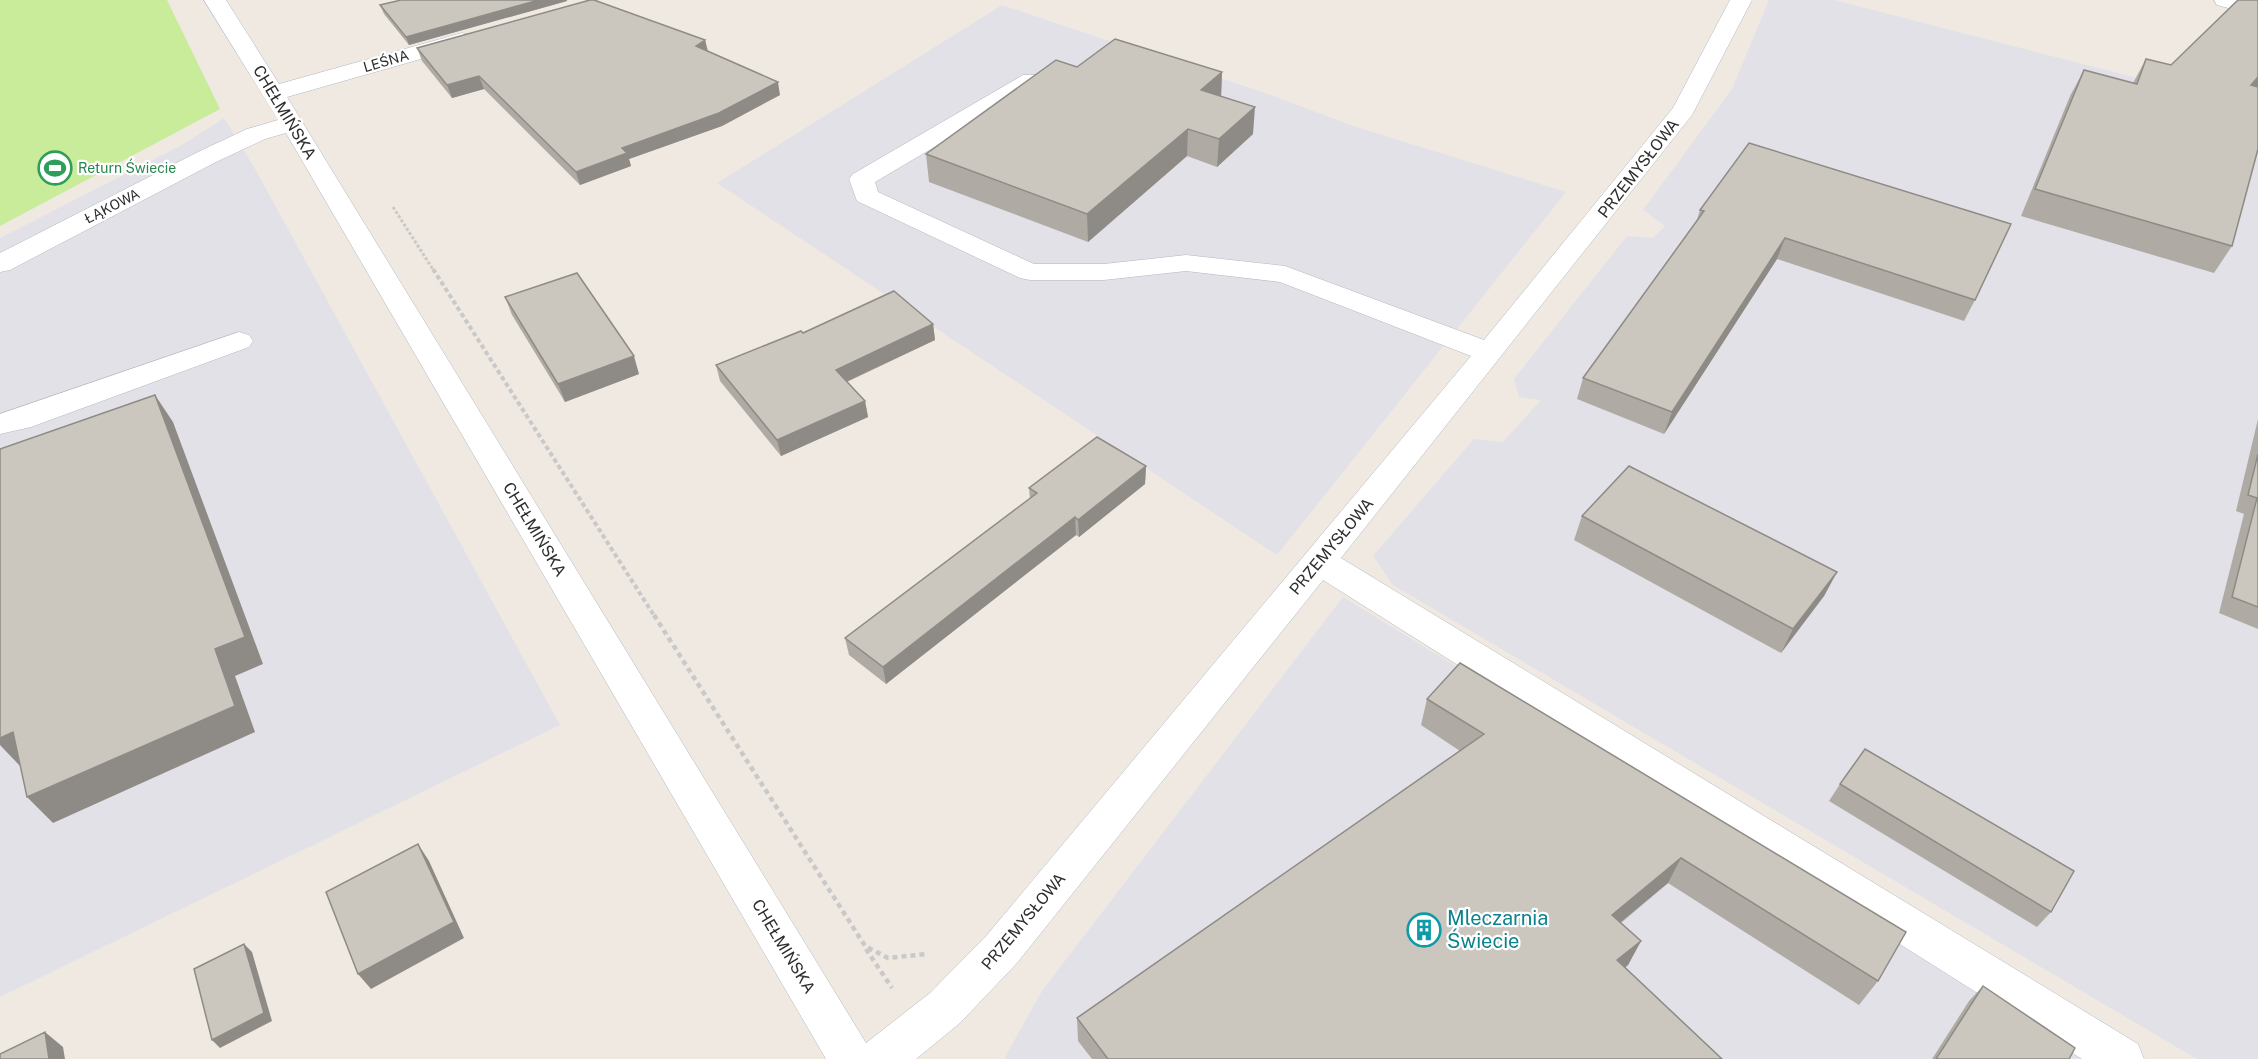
<svg xmlns="http://www.w3.org/2000/svg" width="2258" height="1059" viewBox="0 0 2258 1059" font-family="'Public Sans',sans-serif">
<style>
.industrial{fill:#e3e1e8}
.pitch{fill:#c9ec9a}
.lines{fill:none;stroke-linecap:round;stroke-linejoin:round}
.minor-casing{stroke:#b4b7c1;stroke-width:1}
.path-far2{stroke:#c9c9c9;stroke-width:3;stroke-dasharray:3 2;stroke-linecap:butt}
.path-far1{stroke:#c9c9c9;stroke-width:4;stroke-dasharray:4.5 3;stroke-linecap:butt}
.path{stroke:#c9c9c9;stroke-width:4.5;stroke-dasharray:5 4;stroke-linecap:butt}
.minor{fill:#fff;fill-rule:evenodd}
.wall{fill:#afaba4}
.shaded-wall{fill:#8e8b86}
.building{fill:#cbc7bf;stroke:#8e8b86;stroke-width:1.5}
.labels{text-anchor:middle;stroke-width:4.5;stroke-linejoin:round;paint-order:stroke}
.far-street-label{font-size:14px;fill:#2e2e2e;stroke:#fff}
.far-leisure-label{font-size:14px;fill:#27864d;stroke:#fff;text-anchor:start}
.street-label{font-size:16px;fill:#2e2e2e;stroke:#fff}
.near-culture-label{font-size:20px;fill:#0d838f;stroke:#fff;text-anchor:start}
</style>
<rect width="100%" height="100%" fill="#efe9e1"/>
<path class="industrial" d="M 1769,0 L 1834,0 L 2258,109 L 2258,1059 L 2197,1059 L 1393,585 L 1373,556 L 1474,439 L 1503,442 L 1541,400 L 1519,397 L 1514,379 L 1627,236 L 1653,238 L 1665,226 L 1643,210 L 1732,89 Z
M 1002,5 L 1268,94 L 1353,126 L 1566,192 L 1277,555 L 717,183 Z
M 224,118 L 254,167 L 560,725 L 0,997 L 0,238 L 182,145 Z
M 1343,597 L 2098,1059 L 1004,1059 L 1042,991 Z"/>
<path class="pitch" d="M 0,0 L 167,0 L 220,109 L 0,226 Z"/>
<g class="lines">
<g class="minor-casing">
<path id="minor" d="M 204,0 L 226,0 L 279,84 L 462,33 L 470,35 L 473,40 L 470,45 L 287,97 L 866,1043 L 930,993 L 987,935 L 1471,356 L 1280,282 L 1186,271 L 1104,280 L 1030,280 L 1020,278 L 857,201 L 849,179 L 853,174 L 1023,75 L 1039,75 L 1043,80 L 1039,85 L 875,182 L 878,192 L 1034,264 L 1104,264 L 1186,255 L 1285,266 L 1484,340 L 1673,108 L 1730,0 L 1752,0 L 1692,115 L 1341,558 L 2138,1044 L 2144,1059 L 2082,1059 L 1323,580 L 1017,963 L 960,1023 L 916,1059 L 826,1059 L 286,133 L 265,139 L 216,162 L 10,270 L 0,272 L 0,253 L 198,152 L 247,129 L 278,120 Z
M 2214,0 L 2248,0 L 2258,3 L 2258,16 L 2217,5 Z
M 239,332 L 249,335 L 253,341 L 249,347 L 31,427 L 0,434 L 0,414 Z"/>
</g>
<path class="path-far2" d="M 393,207 L 434,271"/>
<path class="path-far1" d="M 433,269 L 655,617"/>
<path class="path" d="M 654,615 L 865,946 L 888,958 L 927,954
M 866,949 L 892,988"/>
<use href="#minor" class="minor"/>
</g>
<path class="wall" d="M 567,1 L 409,45 L 384,14 L 380,5 Z
M 705,40 L 708,51 L 780,95 L 722,126 L 629,159 L 631,166 L 580,185 L 484,89 L 452,98 L 422,61 L 417,48 Z
M 2146,59 L 2257,87 L 2232,246 L 2214,273 L 2021,216 L 2070,96 L 2084,70 L 2133,83 Z
M 1077,67 L 1222,72 L 1221,96 L 1253,134 L 1217,167 L 1187,156 L 1088,242 L 929,182 L 926,154 Z
M 1700,210 L 1975,300 L 1964,321 L 1777,259 L 1664,434 L 1577,399 L 1583,378 L 1696,223 Z
M 505,297 L 639,374 L 565,402 L 512,315 Z
M 933,324 L 935,340 L 847,382 L 865,401 L 868,417 L 781,456 L 720,381 L 716,365 L 803,333 Z
M 2258,419 L 2258,629 L 2219,613 L 2244,514 L 2236,511 Z
M 1146,466 L 1145,484 L 1079,537 L 1076,535 L 886,684 L 849,655 L 845,638 L 1030,499 L 1029,488 Z
M 1582,516 L 1837,572 L 1824,596 L 1781,653 L 1574,540 Z
M 1427,699 L 1878,981 L 1859,1005 L 1668,883 L 1621,923 L 1641,941 L 1628,965 L 1625,967 L 1722,1059 L 1092,1059 L 1078,1041 L 1077,1018 L 1460,751 L 1421,725 Z
M 1840,784 L 2051,912 L 2037,927 L 1829,801 Z
M 1983,986 L 2069,1059 L 1932,1059 L 1969,1001 Z"/>
<path class="shaded-wall" d="M 539,0 L 567,0 L 567,1 L 409,45 L 406,37 Z
M 705,40 L 708,53 L 696,46 Z
M 1222,72 L 1221,99 L 1201,90 Z
M 479,76 L 484,89 L 452,98 L 447,85 Z
M 2258,77 L 2258,86 L 2235,111 L 2251,85 Z
M 778,82 L 780,95 L 722,126 L 629,159 L 631,166 L 580,185 L 576,172 L 622,148 Z
M 1255,107 L 1253,134 L 1217,167 L 1219,139 Z
M 1188,129 L 1187,156 L 1088,242 L 1087,214 Z
M 1785,238 L 1777,259 L 1664,434 L 1672,412 Z
M 933,324 L 935,340 L 839,385 L 836,370 Z
M 634,356 L 639,374 L 565,402 L 558,384 Z
M 155,395 L 173,422 L 263,664 L 235,676 L 255,732 L 53,823 L 27,797 Z
M 865,401 L 868,417 L 781,456 L 777,440 Z
M 1146,466 L 1145,484 L 1079,537 L 1078,520 Z
M 1075,517 L 1076,535 L 886,684 L 883,667 Z
M 1837,572 L 1824,596 L 1781,653 L 1793,629 Z
M 13,732 L 20,766 L 0,745 L 0,738 Z
M 418,844 L 429,861 L 464,938 L 371,989 L 358,974 Z
M 1681,858 L 1668,883 L 1600,939 L 1612,915 Z
M 1641,941 L 1628,965 L 1605,984 L 1617,960 Z
M 244,944 L 252,952 L 272,1021 L 220,1048 L 212,1040 Z
M 45,1032 L 63,1047 L 65,1059 L 49,1059 Z"/>
<path class="building" d="M 401,0 L 539,0 L 406,37 L 380,5 Z
M 590,0 L 594,0 L 705,40 L 696,46 L 778,82 L 719,113 L 622,148 L 627,153 L 576,172 L 479,76 L 447,85 L 417,48 Z
M 2238,0 L 2258,0 L 2258,77 L 2251,85 L 2258,87 L 2258,149 L 2232,246 L 2035,189 L 2084,70 L 2137,84 L 2146,59 L 2171,65 Z
M 1115,39 L 1222,72 L 1201,90 L 1255,107 L 1219,139 L 1188,129 L 1087,214 L 926,154 L 1056,60 L 1077,67 Z
M 1749,143 L 2011,224 L 1975,300 L 1785,238 L 1672,412 L 1583,378 L 1704,211 L 1700,210 Z
M 577,273 L 634,356 L 558,384 L 505,297 Z
M 894,291 L 933,324 L 836,370 L 865,401 L 777,440 L 716,365 L 801,331 L 803,333 Z
M 155,395 L 245,637 L 215,649 L 235,706 L 27,797 L 13,732 L 0,738 L 0,449 Z
M 1097,437 L 1146,466 L 1078,520 L 1075,517 L 883,667 L 845,638 L 1037,493 L 1029,488 Z
M 2258,454 L 2258,607 L 2232,597 L 2257,498 L 2248,495 Z
M 1629,466 L 1837,572 L 1793,629 L 1582,516 Z
M 1460,663 L 1906,932 L 1878,981 L 1681,858 L 1612,915 L 1641,941 L 1617,960 L 1722,1059 L 1108,1059 L 1077,1018 L 1484,734 L 1427,699 Z
M 1865,749 L 2074,871 L 2051,912 L 1840,784 Z
M 418,844 L 454,922 L 358,974 L 326,892 Z
M 244,944 L 264,1013 L 212,1040 L 194,969 Z
M 1983,986 L 2075,1048 L 2069,1059 L 1936,1059 Z
M 45,1032 L 49,1059 L 0,1059 L 0,1054 Z"/>
<defs>
<g id="stadium-ring" transform="scale(1.725)"><circle r="9.5" fill="#fff" stroke="#2e9e5b" stroke-width="1.5"/><path d="M0-5a6.5 5 0 1 0 0 10a6.5 5 0 1 0 0-10ZM-3.5-1.8h7v3.6h-7Z" fill="#2e9e5b"/></g>
<g id="building-ring" transform="scale(1.725)"><circle r="9.5" fill="#fff" stroke="#0f9aa8" stroke-width="1.5"/><path d="M-4-6H4V6H1V3H-1V6H-4ZM-2.5-4.3h1.7v1.8h-1.7ZM.8-4.3h1.7v1.8H.8ZM-2.5-1h1.7V.8h-1.7ZM.8-1h1.7V.8H.8Z" fill="#0f9aa8"/></g>
</defs>
<g fill-rule="evenodd">
<use href="#stadium-ring" x="55" y="168"/>
<use href="#building-ring" x="1424" y="930"/>
</g>
<g class="labels">
<g class="far-street-label">
<text transform="translate(386 61) rotate(-16)" y="5">LEŚNA</text>
<text transform="translate(112 206) rotate(-27)" y="5">ŁĄKOWA</text>
</g>
<g class="far-leisure-label">
<text x="78" y="173">Return Świecie</text>
</g>
<g class="street-label">
<text transform="translate(285 112) rotate(59)" y="6">CHEŁMIŃSKA</text>
<text transform="translate(1638 168) rotate(-52)" y="6">PRZEMYSŁOWA</text>
<text transform="translate(535 529) rotate(59)" y="6">CHEŁMIŃSKA</text>
<text transform="translate(1331 546) rotate(-50)" y="6">PRZEMYSŁOWA</text>
<text transform="translate(1023 921) rotate(-50)" y="6">PRZEMYSŁOWA</text>
<text transform="translate(784 946) rotate(59)" y="6">CHEŁMIŃSKA</text>
</g>
<g class="near-culture-label">
<text x="1447" y="925">Mleczarnia<tspan x="1447" dy="23">Świecie</tspan></text>
</g>
</g>
</svg>
